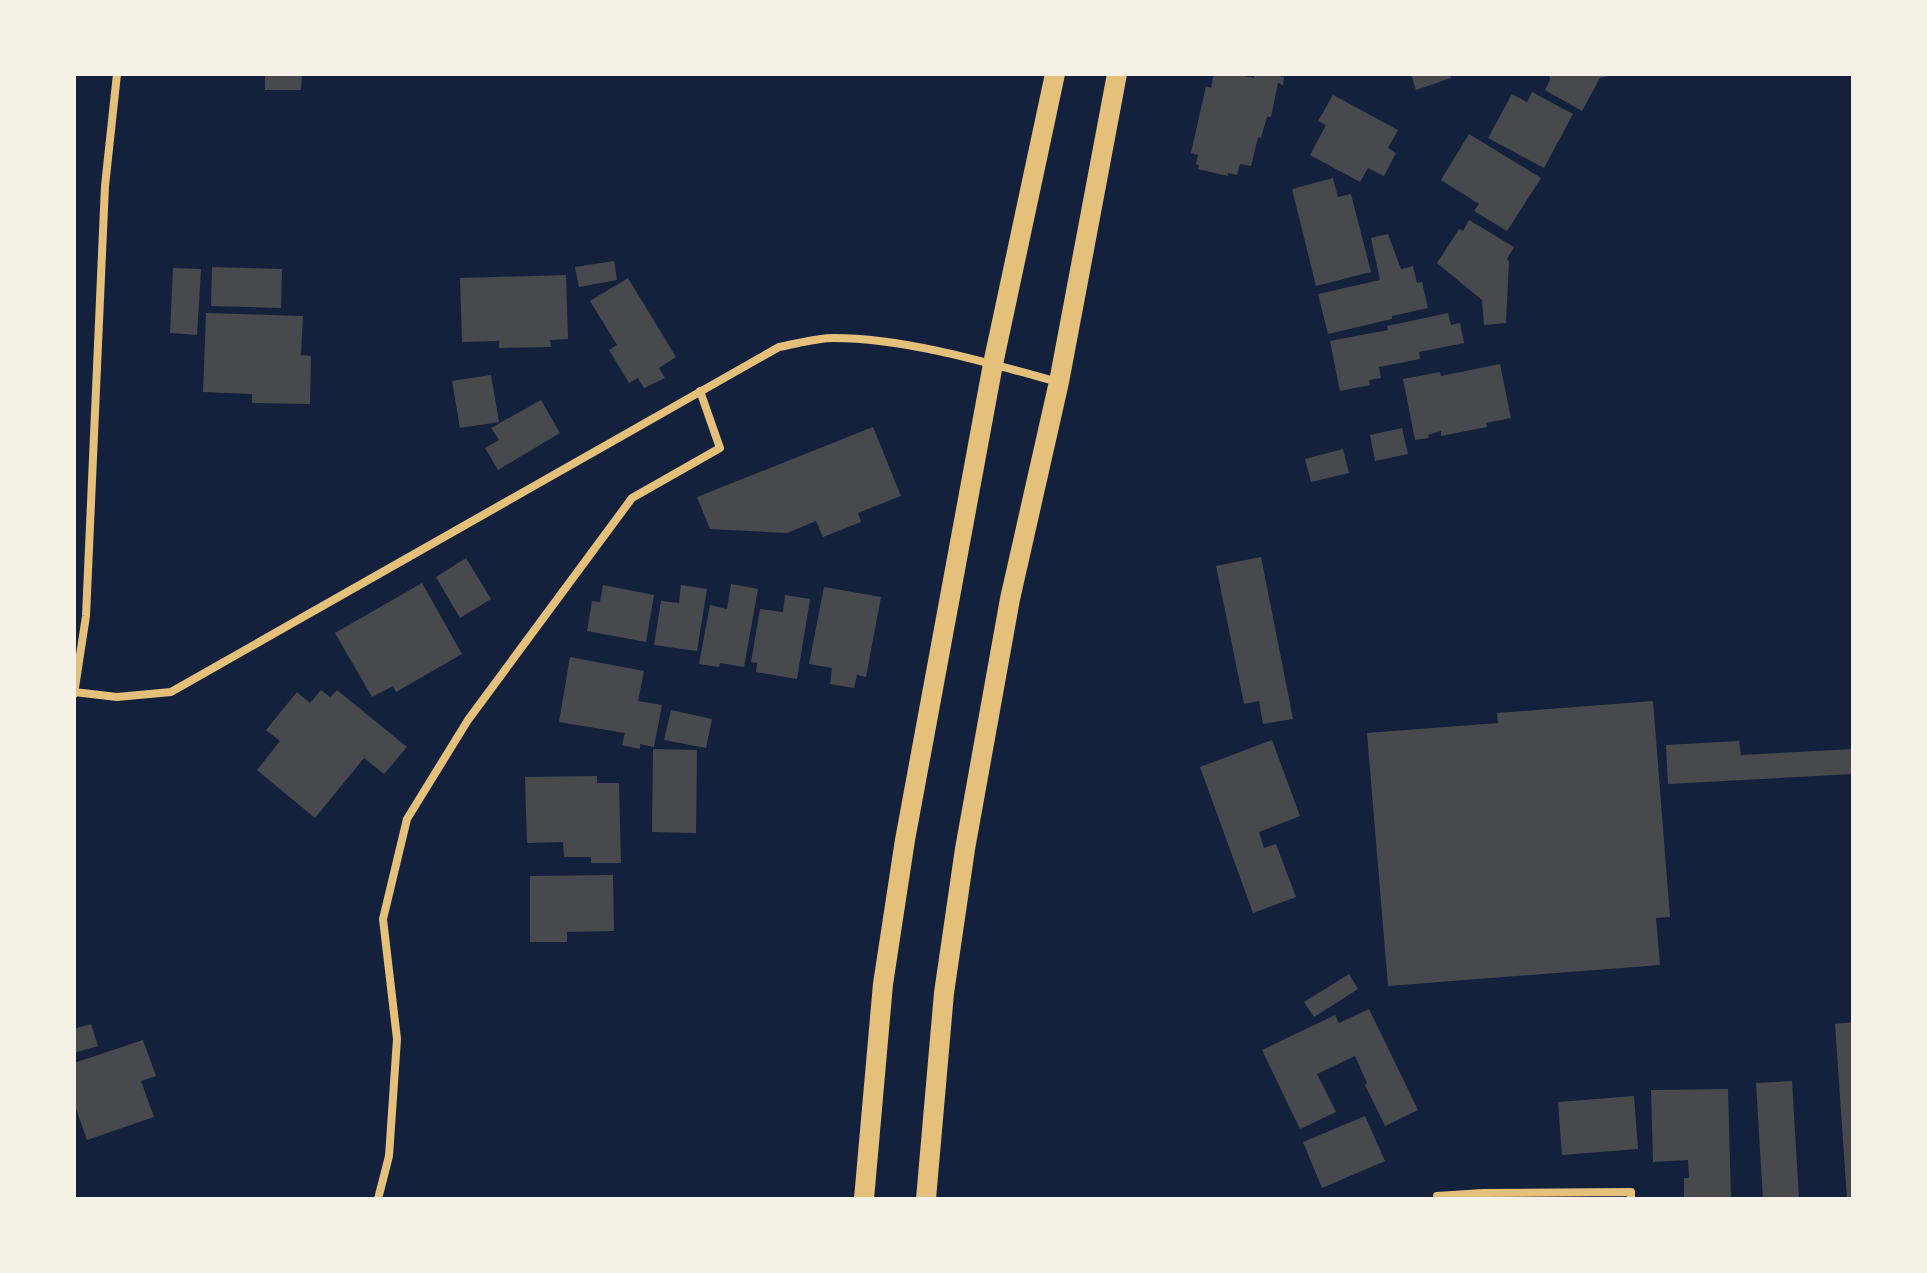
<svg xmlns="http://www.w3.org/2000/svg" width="1927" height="1273" viewBox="0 0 1927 1273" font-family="'PT Sans',sans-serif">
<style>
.building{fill:#48494c}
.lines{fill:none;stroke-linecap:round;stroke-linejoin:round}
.minor{stroke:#e5c07b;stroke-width:8}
.primary{stroke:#e5c07b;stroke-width:20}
</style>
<rect width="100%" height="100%" fill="#14213d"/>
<path class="building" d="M 265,74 L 302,74 L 301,90 L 265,90 Z
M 1214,74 L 1235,74 L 1254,78 L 1255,74 L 1269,74 L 1284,77 L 1283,85 L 1278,83 L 1271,117 L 1267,117 L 1261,138 L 1258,137 L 1251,166 L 1240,164 L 1237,175 L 1228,173 L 1228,176 L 1198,169 L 1199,165 L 1196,164 L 1198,155 L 1191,153 L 1206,86 L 1211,88 Z
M 1411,74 L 1450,74 L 1451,78 L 1416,90 Z
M 1549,74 L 1614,74 L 1614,75 L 1600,78 L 1582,111 L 1545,90 L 1550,80 Z
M 1532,92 L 1573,114 L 1544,168 L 1488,138 L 1512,94 L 1527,102 Z
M 1333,95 L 1398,130 L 1388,148 L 1396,153 L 1384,176 L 1368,168 L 1360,182 L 1310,155 L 1326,125 L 1318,121 Z
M 1469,134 L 1541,178 L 1507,231 L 1474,211 L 1479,204 L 1441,180 Z
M 1333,178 L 1338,197 L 1351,194 L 1371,272 L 1316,286 L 1292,189 Z
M 1469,220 L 1514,247 L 1507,259 L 1509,261 L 1506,323 L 1484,325 L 1482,300 L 1437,263 L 1459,229 L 1463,231 Z
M 1388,234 L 1401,269 L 1413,266 L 1417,283 L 1422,282 L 1428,308 L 1392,316 L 1392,319 L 1328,334 L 1318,294 L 1380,280 L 1371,238 Z
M 614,261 L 617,280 L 579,287 L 575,267 Z
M 212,267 L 282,269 L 281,308 L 211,306 Z
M 173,268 L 201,269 L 197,335 L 170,333 Z
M 566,275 L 568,339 L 550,340 L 551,347 L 499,348 L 499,341 L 462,342 L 460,278 Z
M 628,278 L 676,357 L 659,368 L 665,378 L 644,388 L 638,378 L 629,383 L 609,350 L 617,345 L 590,301 Z
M 206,313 L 303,316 L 301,355 L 311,356 L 310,404 L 252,403 L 252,394 L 203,392 Z
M 1448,313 L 1451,325 L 1460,323 L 1464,343 L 1419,352 L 1420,359 L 1379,367 L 1381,378 L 1369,380 L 1370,385 L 1340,391 L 1330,341 L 1388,330 L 1387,326 Z
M 1500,364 L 1511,418 L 1486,423 L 1487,427 L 1441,436 L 1441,431 L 1428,435 L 1429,438 L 1415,440 L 1403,379 L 1440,372 L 1441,376 Z
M 491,375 L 499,422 L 460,428 L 452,381 Z
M 541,400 L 560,433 L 498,470 L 485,448 L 499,440 L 491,428 Z
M 873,427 L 901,496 L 858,513 L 861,522 L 823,537 L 816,521 L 787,533 L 710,529 L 697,497 Z
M 1402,428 L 1408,454 L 1375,461 L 1370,435 Z
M 1343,449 L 1349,473 L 1311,482 L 1305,459 Z
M 1261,557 L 1293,719 L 1263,724 L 1259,701 L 1244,704 L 1216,566 Z
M 466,558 L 491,599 L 460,618 L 436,577 Z
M 422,583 L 462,654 L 396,692 L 393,686 L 372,697 L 335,633 Z
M 731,584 L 758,589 L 744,667 L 720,663 L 719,667 L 699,664 L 710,605 L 727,609 Z
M 603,585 L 654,595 L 646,642 L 587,631 L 592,601 L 600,602 Z
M 681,585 L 707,589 L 697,651 L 654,645 L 661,601 L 679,603 Z
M 824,587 L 881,597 L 866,677 L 857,675 L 854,688 L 830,684 L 832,668 L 809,664 Z
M 785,595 L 810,599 L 797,679 L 756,672 L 757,663 L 751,662 L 760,609 L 783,612 Z
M 570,657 L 644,671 L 638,701 L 662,705 L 654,747 L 640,744 L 640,749 L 622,745 L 625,733 L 559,722 Z
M 321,690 L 330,697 L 337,690 L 407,747 L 384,774 L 364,758 L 315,818 L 257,770 L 280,741 L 266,730 L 297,692 L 310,703 Z
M 1653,701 L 1670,917 L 1656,918 L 1660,965 L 1388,986 L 1367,733 L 1498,723 L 1497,713 Z
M 671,710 L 712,719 L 706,748 L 664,740 Z
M 1272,740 L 1300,816 L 1259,832 L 1264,848 L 1276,844 L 1296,897 L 1253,913 L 1200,767 Z
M 1739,741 L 1741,755 L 1853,749 L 1853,774 L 1668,784 L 1666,745 Z
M 653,749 L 697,750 L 696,833 L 652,832 Z
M 597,776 L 597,783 L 619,783 L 621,863 L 591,863 L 591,857 L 564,857 L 563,842 L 527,843 L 525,777 Z
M 613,875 L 614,931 L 567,932 L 567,942 L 530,942 L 530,876 Z
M 1349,974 L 1358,989 L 1314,1017 L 1304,1002 Z
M 1369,1009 L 1418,1110 L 1385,1126 L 1365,1085 L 1367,1083 L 1355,1056 L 1317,1074 L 1336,1112 L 1300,1129 L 1262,1050 L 1335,1015 L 1339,1023 Z
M 1853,1022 L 1853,1199 L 1847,1199 L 1835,1024 Z
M 91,1024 L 98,1046 L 74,1053 L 74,1029 Z
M 143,1040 L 156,1076 L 141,1081 L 154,1117 L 87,1140 L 74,1103 L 74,1063 Z
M 1792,1081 L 1799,1199 L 1763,1199 L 1756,1083 Z
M 1728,1089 L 1731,1198 L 1684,1199 L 1684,1178 L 1689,1178 L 1688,1160 L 1653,1162 L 1651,1090 Z
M 1634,1096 L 1638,1149 L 1562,1155 L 1558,1102 Z
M 1365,1116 L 1385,1161 L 1322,1188 L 1303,1142 Z"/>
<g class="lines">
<path class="minor" d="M 74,692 L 117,697 L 171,692 L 779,347 C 796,344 816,338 834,338 C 905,338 989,363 1058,382
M 74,694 L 86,616 L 105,186 L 117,74
M 1437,1196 L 1483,1193 L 1631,1192 L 1631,1199
M 378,1199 L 389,1156 L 397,1039 L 383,919 L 407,819 L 468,720 L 632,498 L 720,448 L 700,391"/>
<path class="primary" d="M 864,1199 L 883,984 L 905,840 L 993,364 L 1055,74
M 926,1199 L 944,993 L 965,849 L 1010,599 L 1059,382 L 1117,74"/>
</g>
<rect width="1927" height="1273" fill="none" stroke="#f6f1e7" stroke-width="152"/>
</svg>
